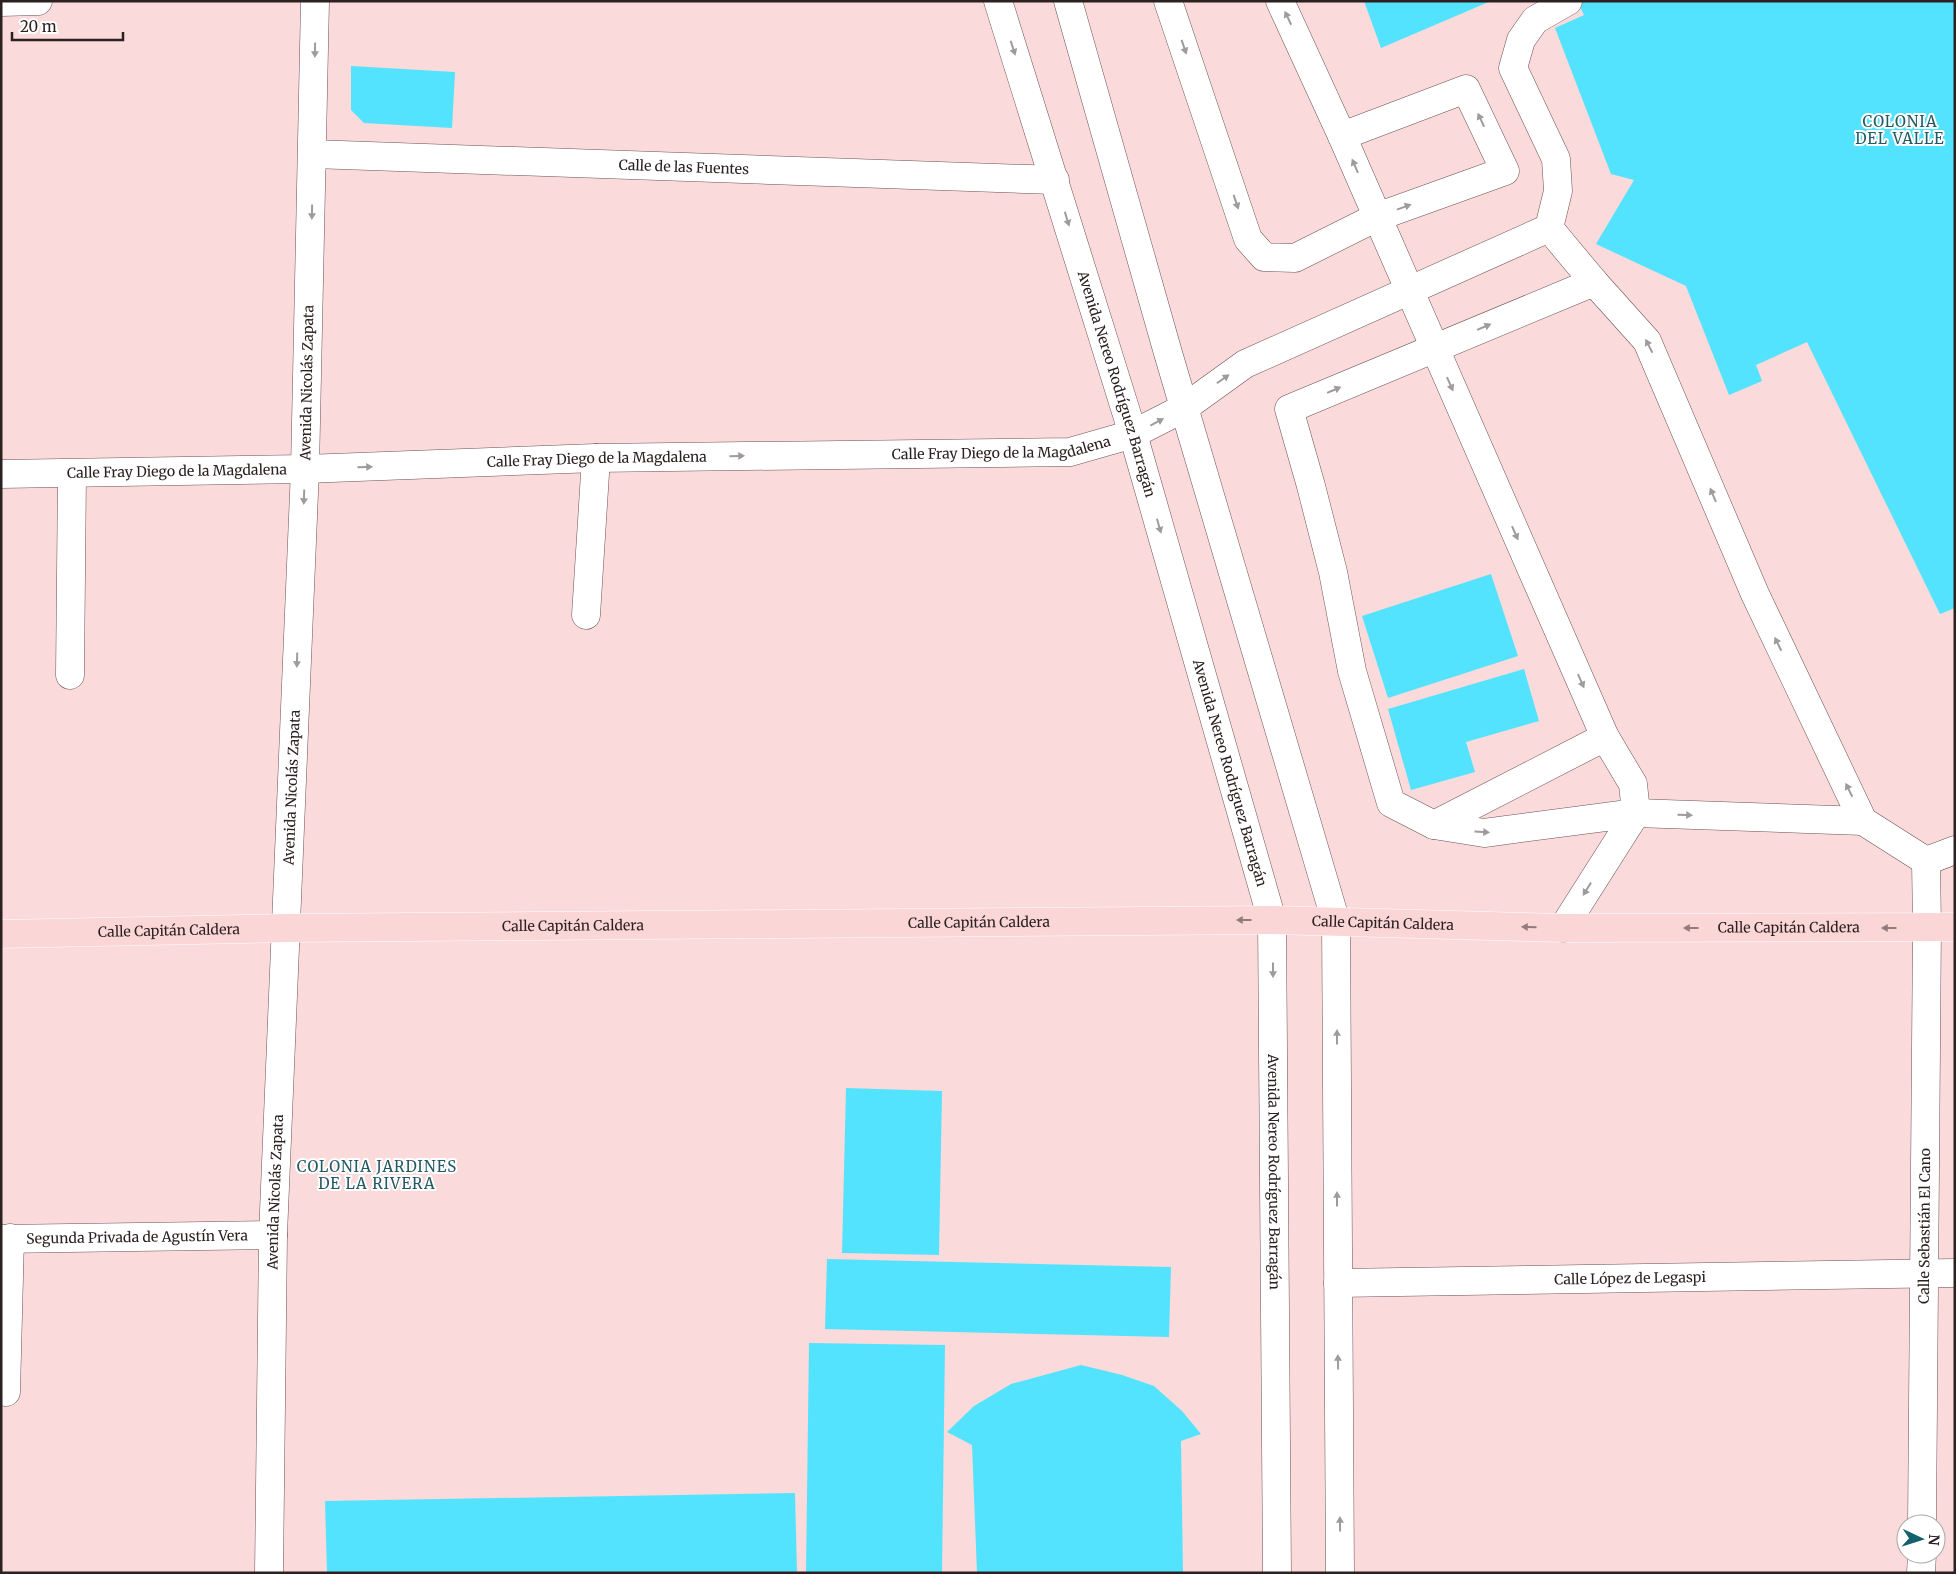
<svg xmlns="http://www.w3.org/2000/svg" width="1956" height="1574" viewBox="0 0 1956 1574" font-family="Merriweather,serif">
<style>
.building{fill:#54e3fe}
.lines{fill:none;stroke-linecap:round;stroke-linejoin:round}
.minor-casing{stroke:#6d5253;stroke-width:29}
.major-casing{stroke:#fff;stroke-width:29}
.minor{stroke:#fff;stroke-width:28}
.major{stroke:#fbd6d7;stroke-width:28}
.oneway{fill:#a09b9b}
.oneway2{fill:#947b7c}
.labels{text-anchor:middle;stroke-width:4;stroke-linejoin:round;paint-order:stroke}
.street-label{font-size:14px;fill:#2c2021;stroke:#fff}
.neighbourhood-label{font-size:15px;letter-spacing:1px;fill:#225a64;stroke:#fff}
</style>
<rect width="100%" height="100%" fill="#fadada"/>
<path class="building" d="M 1364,1 L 1491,1 L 1381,48 Z
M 1577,1 L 1955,1 L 1955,608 L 1940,614 L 1807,342 L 1756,365 L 1762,381 L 1729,395 L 1686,286 L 1596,244 L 1634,180 L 1611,174 L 1555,28 L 1584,15 Z
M 351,66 L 455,72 L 452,128 L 364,123 L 351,110 Z
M 1491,574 L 1518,656 L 1388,698 L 1362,616 Z
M 1524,669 L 1539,721 L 1466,742 L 1475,772 L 1411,790 L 1388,709 Z
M 846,1088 L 942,1091 L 939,1255 L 842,1253 Z
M 827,1259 L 1171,1267 L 1169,1337 L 825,1329 Z
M 809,1343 L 945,1345 L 942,1573 L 806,1573 Z
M 1081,1365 L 1122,1375 L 1154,1386 L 1182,1411 L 1201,1434 L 1181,1441 L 1183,1573 L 977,1573 L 972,1445 L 947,1432 L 974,1406 L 1011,1384 Z
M 795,1493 L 797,1573 L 327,1573 L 325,1501 Z"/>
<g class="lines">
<g class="minor-casing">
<g id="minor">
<path id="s1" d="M 998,1 L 1133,434 L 1272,920 L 1277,1573"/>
<path d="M 1068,1 L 1168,353 L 1336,922 L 1340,1573"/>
<path d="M 1168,1 L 1248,239 L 1264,257 L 1295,258 L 1377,217 L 1505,171 L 1466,89 L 1342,136"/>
<path d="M 1280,1 L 1342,136 L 1605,737 L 1633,784 L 1636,813 L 1563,928"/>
<path d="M 1,2 L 38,1"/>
<path id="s2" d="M 313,154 L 1055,180"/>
<path d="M 1549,228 L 1594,282 L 1647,341 L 1755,594 L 1863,821 L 1926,861"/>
<path d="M 1549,228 L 1558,191 L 1556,159 L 1513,68 L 1521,40 L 1535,20 L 1568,1"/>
<path d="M 1594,282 L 1289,409 L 1311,486 L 1333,572 L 1352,671 L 1391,803 L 1434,825 L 1605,737"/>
<path id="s3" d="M 1,474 L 305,469 L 596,458 L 1070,452 L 1133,434 L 1184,408 L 1245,364 L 1549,228"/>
<path d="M 586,615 L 596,458"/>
<path d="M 70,675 L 72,474"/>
<path d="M 1434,825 L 1484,833 L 1636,813 L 1863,821"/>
<path d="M 1926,861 L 1955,850"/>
<path id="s4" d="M 1,1239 L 273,1235"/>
<path id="s5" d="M 1338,1283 L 1955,1273"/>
<path d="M 6,1392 L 10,1238"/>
<path id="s6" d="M 1922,1524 L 1927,928 L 1926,861"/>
<path id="s7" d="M 269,1573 L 273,1235 L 305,469 L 315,1"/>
<path d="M 1921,1573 L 1922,1554"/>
</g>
</g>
<g class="major-casing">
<g id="major">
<path id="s8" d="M 1,934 L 286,928 L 1272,920 L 1563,928 L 1955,927"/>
</g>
</g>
<use href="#minor" class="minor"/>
<use href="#major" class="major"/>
</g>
<defs><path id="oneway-solid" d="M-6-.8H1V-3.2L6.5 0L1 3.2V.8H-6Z" transform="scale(1.25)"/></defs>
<g class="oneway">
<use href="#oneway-solid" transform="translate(1288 18) rotate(-115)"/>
<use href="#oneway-solid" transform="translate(1184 47) rotate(71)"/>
<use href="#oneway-solid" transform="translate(1013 48) rotate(72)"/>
<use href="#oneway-solid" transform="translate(315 50) rotate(91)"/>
<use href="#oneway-solid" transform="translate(1481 120) rotate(-115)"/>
<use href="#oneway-solid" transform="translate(1355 166) rotate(-113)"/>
<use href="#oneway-solid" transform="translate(1236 202) rotate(71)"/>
<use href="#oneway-solid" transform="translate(1404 207) rotate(-20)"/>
<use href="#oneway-solid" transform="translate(312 212) rotate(91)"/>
<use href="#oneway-solid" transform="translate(1067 219) rotate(73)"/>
<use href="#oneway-solid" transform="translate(1484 327) rotate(-23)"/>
<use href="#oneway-solid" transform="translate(1649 346) rotate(-117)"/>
<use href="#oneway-solid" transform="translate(1223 379) rotate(-35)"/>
<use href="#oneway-solid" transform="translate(1450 384) rotate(66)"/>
<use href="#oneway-solid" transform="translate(1334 390) rotate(-23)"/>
<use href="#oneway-solid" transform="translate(1157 422) rotate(-28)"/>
<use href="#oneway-solid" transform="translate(737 456) rotate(-1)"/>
<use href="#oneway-solid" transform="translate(365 467) rotate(-2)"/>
<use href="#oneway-solid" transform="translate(1713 495) rotate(-113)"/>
<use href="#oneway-solid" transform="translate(304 497) rotate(92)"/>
<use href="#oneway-solid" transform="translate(1159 526) rotate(74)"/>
<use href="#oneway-solid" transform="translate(1515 533) rotate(66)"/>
<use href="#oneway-solid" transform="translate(1778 644) rotate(-116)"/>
<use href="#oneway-solid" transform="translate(297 660) rotate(92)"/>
<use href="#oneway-solid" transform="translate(1581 681) rotate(66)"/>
<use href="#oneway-solid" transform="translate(1849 790) rotate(-116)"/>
<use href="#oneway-solid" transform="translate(1685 815) rotate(2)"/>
<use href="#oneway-solid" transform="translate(1482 832) rotate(3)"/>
<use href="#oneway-solid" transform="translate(1587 889) rotate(122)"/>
<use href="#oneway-solid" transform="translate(1273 970) rotate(90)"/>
<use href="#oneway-solid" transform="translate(1337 1037) rotate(-90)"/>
<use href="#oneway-solid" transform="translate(1337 1199) rotate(-90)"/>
<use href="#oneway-solid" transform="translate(1338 1362) rotate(-91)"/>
<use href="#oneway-solid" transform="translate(1340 1524) rotate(-91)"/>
</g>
<g class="oneway2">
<use href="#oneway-solid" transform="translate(1244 920) rotate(180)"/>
<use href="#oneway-solid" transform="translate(1529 927) rotate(-179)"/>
<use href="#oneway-solid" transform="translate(1691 928) rotate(-180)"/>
<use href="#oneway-solid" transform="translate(1889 928) rotate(-180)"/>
</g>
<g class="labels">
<g class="street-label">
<text dy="5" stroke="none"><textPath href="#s2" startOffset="371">Calle de las Fuentes</textPath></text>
<text dy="5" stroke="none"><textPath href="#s7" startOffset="1191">Avenida Nicolás Zapata</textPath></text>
<text dy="5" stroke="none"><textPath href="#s1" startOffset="401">Avenida Nereo Rodríguez Barragán</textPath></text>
<text dy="5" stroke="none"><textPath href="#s3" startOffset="1001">Calle Fray Diego de la Magdalena</textPath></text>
<text dy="5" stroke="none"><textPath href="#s3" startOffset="596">Calle Fray Diego de la Magdalena</textPath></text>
<text dy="5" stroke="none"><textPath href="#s3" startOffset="176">Calle Fray Diego de la Magdalena</textPath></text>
<text dy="5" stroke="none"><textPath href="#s1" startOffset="806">Avenida Nereo Rodríguez Barragán</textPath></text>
<text dy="5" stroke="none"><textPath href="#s7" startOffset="786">Avenida Nicolás Zapata</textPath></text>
<text dy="5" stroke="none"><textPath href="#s8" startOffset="978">Calle Capitán Caldera</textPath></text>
<text dy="5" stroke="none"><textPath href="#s8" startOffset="1382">Calle Capitán Caldera</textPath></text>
<text dy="5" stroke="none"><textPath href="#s8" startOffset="572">Calle Capitán Caldera</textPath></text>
<text dy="5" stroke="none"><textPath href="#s8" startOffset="1788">Calle Capitán Caldera</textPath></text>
<text dy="5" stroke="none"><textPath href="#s8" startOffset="168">Calle Capitán Caldera</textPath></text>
<text dy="5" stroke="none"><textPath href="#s1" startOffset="1211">Avenida Nereo Rodríguez Barragán</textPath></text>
<text dy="5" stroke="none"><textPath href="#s7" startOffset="381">Avenida Nicolás Zapata</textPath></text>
<text dy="5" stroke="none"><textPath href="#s6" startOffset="298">Calle Sebastián El Cano</textPath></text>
<text dy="5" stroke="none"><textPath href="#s4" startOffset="136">Segunda Privada de Agustín Vera</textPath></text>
<text dy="5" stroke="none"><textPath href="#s5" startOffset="292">Calle López de Legaspi</textPath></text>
</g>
<g class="neighbourhood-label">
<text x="1900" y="127">COLONIA<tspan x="1900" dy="17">DEL VALLE</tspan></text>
<text x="377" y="1172">COLONIA JARDINES<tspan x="377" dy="17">DE LA RIVERA</tspan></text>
</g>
</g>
<rect width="1956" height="1574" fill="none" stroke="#2c2021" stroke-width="5"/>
<g transform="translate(1921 1539) rotate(94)"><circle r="24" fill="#ffffff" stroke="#aba6a6"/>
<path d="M0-4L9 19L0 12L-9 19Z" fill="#14606d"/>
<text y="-8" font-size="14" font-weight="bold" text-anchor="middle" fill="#2c2021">N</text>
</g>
<path d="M12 32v8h111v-8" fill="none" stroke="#2c2021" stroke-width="2.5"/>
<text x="20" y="32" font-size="15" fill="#2c2021" stroke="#ffffff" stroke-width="4" paint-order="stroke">20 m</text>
</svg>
